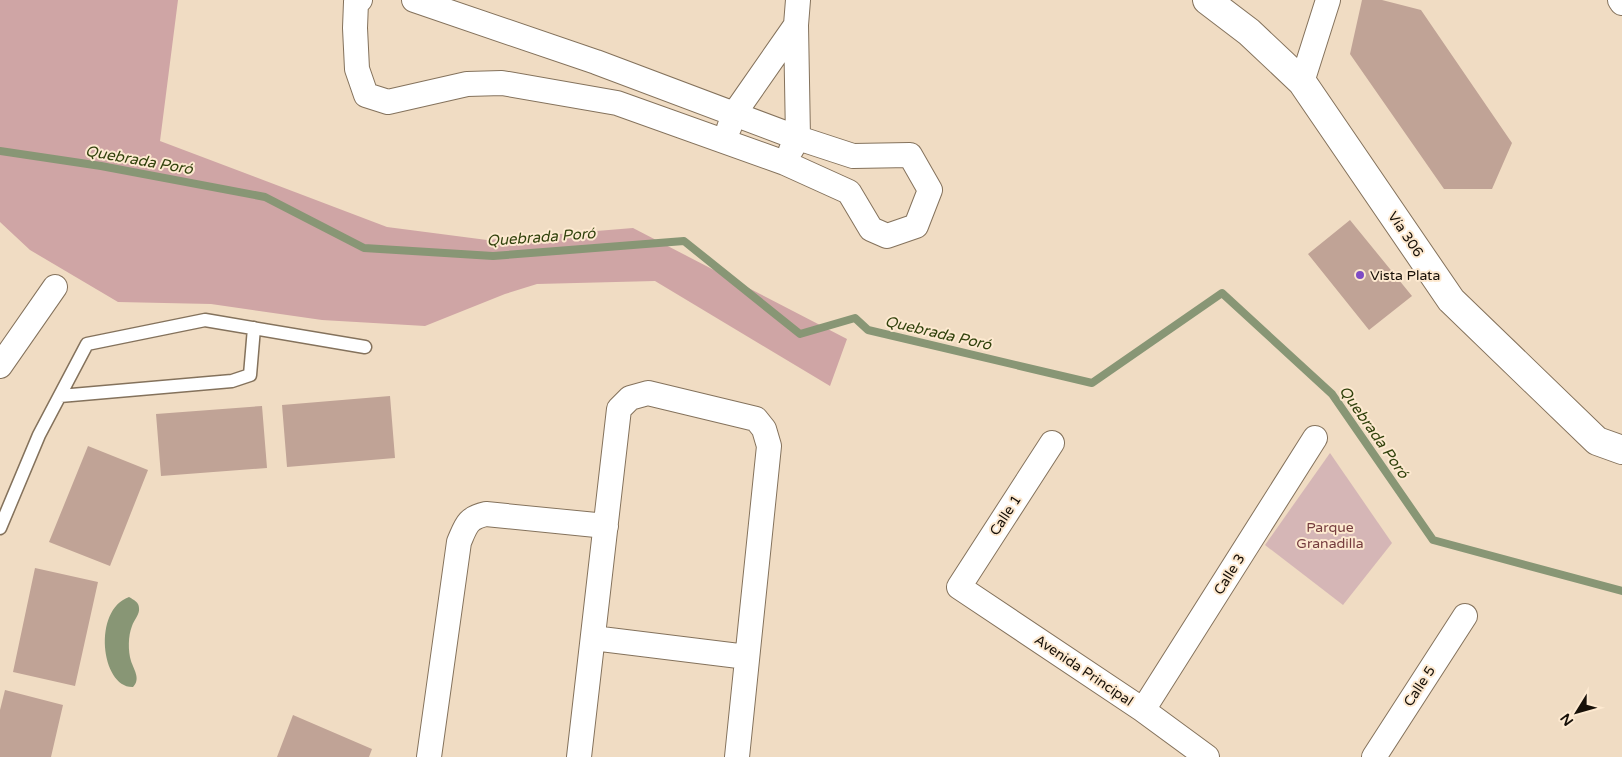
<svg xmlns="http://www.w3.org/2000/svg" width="1622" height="757" viewBox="0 0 1622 757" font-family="'Varela Round',sans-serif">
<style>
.green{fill:#d5b6b6}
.forest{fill:#cfa5a5}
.water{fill:#889675}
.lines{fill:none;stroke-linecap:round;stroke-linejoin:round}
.stream{stroke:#889675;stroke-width:8}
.building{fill:#c0a396}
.service-casing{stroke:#84725c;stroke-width:15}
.minor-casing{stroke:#84725c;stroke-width:26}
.tertiary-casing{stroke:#84725c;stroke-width:30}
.service{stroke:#fff;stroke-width:12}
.minor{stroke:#fff;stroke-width:24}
.tertiary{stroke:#fff;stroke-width:28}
.poi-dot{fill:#7e4cc4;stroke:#fde9d0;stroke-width:2}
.labels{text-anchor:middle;stroke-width:4;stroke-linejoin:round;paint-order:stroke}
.street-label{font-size:14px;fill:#171008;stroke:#fde9d0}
.poi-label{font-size:14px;fill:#171008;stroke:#fde9d0;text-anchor:start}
.park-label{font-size:14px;fill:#753c3e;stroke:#fde9d0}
.water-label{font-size:15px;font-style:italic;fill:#30410b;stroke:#fde9d0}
</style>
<rect width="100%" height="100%" fill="#f0dcc3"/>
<path class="green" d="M 1330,453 L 1392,543 L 1343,605 L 1265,545 Z"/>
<path class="forest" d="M 0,0 L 178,0 L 160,141 L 387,227 L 487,240 L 633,228 L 847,339 L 830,386 L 655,281 L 537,284 L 505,294 L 425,326 L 322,320 L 211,304 L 118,302 L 30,250 L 0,222 Z"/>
<path class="water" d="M 129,597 C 134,600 139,602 139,608 C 140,614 134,620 132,626 C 128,636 128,651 131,661 C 134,670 141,679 133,687 C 101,688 92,610 129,597 Z"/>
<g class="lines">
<path class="stream" d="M 0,151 L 101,166 L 265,197 L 364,248 L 493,256 L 684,241 L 800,334 L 855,318 L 868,330 L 1092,383 L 1222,293 L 1332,394 L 1433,540 L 1622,591"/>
</g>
<path class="building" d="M 1362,0 L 1382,0 L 1421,10 L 1512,143 L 1492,189 L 1444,189 L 1350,54 Z
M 1350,220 L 1412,296 L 1369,330 L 1308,254 Z
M 390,396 L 395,458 L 287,467 L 282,405 Z
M 262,406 L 267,468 L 161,476 L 156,414 Z
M 88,446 L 148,470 L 110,566 L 49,542 Z
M 35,568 L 98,582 L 75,686 L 13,672 Z
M 5,690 L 63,705 L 51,757 L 0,757 L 0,710 Z
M 293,715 L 372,749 L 369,757 L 277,757 Z"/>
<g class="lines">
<g class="service-casing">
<path id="service" d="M 60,396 L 232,381 L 250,375 L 254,328
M 0,528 L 39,435 L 87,344 L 205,320 L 365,347"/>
</g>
<g class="minor-casing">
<path id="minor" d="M 360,0 L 356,2 L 355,28 L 357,69 L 366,95 L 388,102 L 467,84 L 502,83 L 617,103 L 785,163 L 849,192 L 871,229 L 887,236 L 916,226 L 930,190 L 910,155 L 853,156 L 798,138 L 596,62 L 414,0
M 1620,0 L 1622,3
M 1302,82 L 1328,0
M 729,128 L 734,114 L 796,25
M 791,150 L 798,138 L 796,25 L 798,0
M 0,366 L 55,287
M 1052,443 L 959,587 L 1143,710 L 1207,757
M 593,638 L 747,657
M 1143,710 L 1315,438
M 429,757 L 459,542 C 466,526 467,518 486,514 L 606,526
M 579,757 L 619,409 L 630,398 L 648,393 L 756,419 L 764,429 L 769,446 L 737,757
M 1374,757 L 1465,616"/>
</g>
<g class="tertiary-casing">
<path id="tertiary" d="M 1207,0 L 1249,32 L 1302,82 L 1451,300 L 1597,441 L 1622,450"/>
</g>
<use href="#service" class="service"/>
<use href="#minor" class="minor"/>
<use href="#tertiary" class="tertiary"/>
</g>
<circle class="poi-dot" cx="1360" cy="275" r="5"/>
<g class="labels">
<g class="street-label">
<text transform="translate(1406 234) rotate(56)" y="5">Vía 306</text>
<text transform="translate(1005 515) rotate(-57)" y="5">Calle 1</text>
<text transform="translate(1229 574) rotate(-58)" y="5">Calle 3</text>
<text transform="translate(1084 670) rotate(34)" y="5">Avenida Principal</text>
<text transform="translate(1419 686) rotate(-57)" y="5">Calle 5</text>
</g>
<g class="poi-label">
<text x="1370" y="280">Vista Plata</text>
</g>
<g class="park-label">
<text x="1330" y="532">Parque<tspan x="1330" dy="16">Granadilla</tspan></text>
</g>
<g class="water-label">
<text transform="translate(139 160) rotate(10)" y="5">Quebrada Poró</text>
<text transform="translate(541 237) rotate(-4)" y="5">Quebrada Poró</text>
<text transform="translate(938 333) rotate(13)" y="5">Quebrada Poró</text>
<text transform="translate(1374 432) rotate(55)" y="5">Quebrada Poró</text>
</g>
</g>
<g transform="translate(1577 712) rotate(233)" stroke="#fde9d0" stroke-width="4" paint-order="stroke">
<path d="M0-4L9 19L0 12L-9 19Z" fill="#171008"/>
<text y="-8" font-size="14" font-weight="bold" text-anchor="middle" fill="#171008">N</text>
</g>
</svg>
